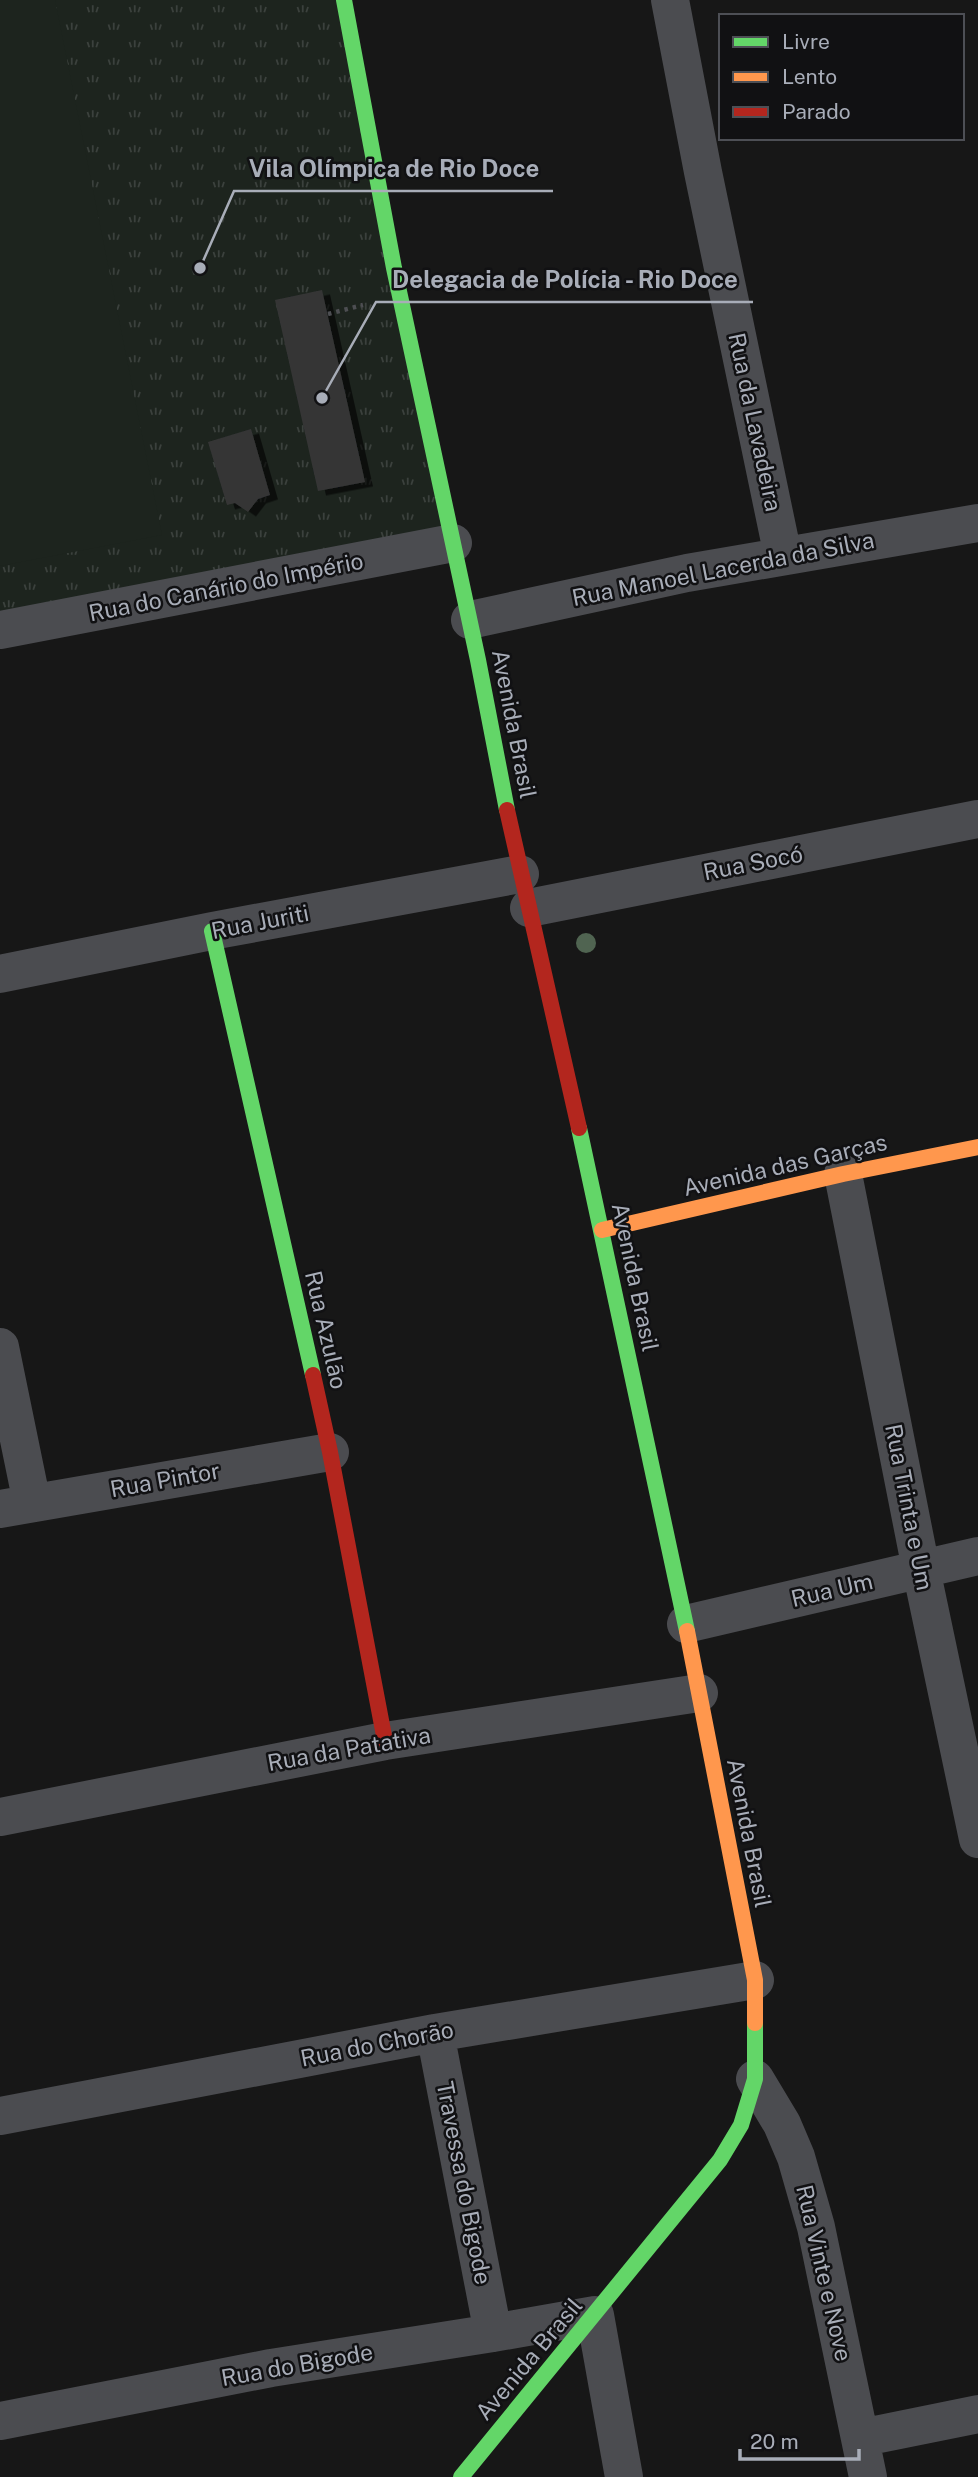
<svg xmlns="http://www.w3.org/2000/svg" width="978" height="2477" viewBox="0 0 978 2477" font-family="'Public Sans',sans-serif">
<style>
.grass{fill:url(#grass-tufts)}
.pitch{fill:#1d241e}
.building{fill:#353536;filter:url(#shadow)}
.lines{fill:none;stroke-linecap:round;stroke-linejoin:round}
.path{stroke:#4d4e52;stroke-width:4.5;stroke-dasharray:3.5 5;stroke-linecap:butt}
.street{stroke:#4b4c50;stroke-width:38}
.fast{stroke:#63d668;stroke-width:16}
.slow{stroke:#ff974d;stroke-width:16}
.jam{stroke:#b3261e;stroke-width:16}
.tree{fill:#506451}
.labels{text-anchor:middle;stroke-width:5;stroke-linejoin:round;paint-order:stroke}
.street-label{font-size:23px;fill:#a8adb8;stroke:#111113}
.leader{fill:none;stroke:#a8adb8;stroke-width:2.5}
.callout-dot{fill:#a8adb8;stroke:#111113;stroke-width:2.5}
.callout-label{font-size:24px;text-anchor:middle;font-weight:bold;fill:#a8adb8;stroke:#111113;stroke-width:5;stroke-linejoin:round;paint-order:stroke}
</style>
<defs>
<pattern id="grass-tufts" width="24" height="20" patternUnits="userSpaceOnUse" patternTransform="scale(1.75)"><rect width="24" height="20" fill="#1d241e"/><path d="M3 7l-1-3M5 7V3M7 7l1-3M15 17l-1-3M17 17v-4M19 17l1-3" fill="none" stroke="#3b413d"/></pattern>
<filter id="shadow"><feDropShadow dx="8" dy="4.5" stdDeviation="0" flood-color="#0009"/></filter>
</defs>
<rect width="100%" height="100%" fill="#171717"/>
<path class="grass" d="M 0,0 L 348,0 L 451,536 L 0,618 Z"/>
<path class="pitch" d="M 0,0 L 55,0 L 162,535 L 0,566 Z"/>
<path class="building" d="M 322,290 L 365,482 L 318,491 L 275,300 Z
M 251,429 L 270,495 L 258,499 L 248,512 L 235,503 L 227,505 L 208,442 Z"/>
<g class="lines">
<path class="path" d="M 328,314 L 363,305"/>
<path class="street" d="M 670,0 L 703,172 L 783,556
M 470,620 L 687,573 L 978,523
M 0,630 L 453,543
M 529,908 L 978,819
M 0,974 L 212,931 L 520,874
M 843,1174 L 921,1569 L 978,1839
M 0,1347 L 32,1503
M 0,1509 L 330,1452
M 686,1624 L 978,1556
M 0,1817 L 385,1741 L 699,1693
M 435,2033 L 493,2333
M 755,2079 L 782,2124 L 796,2157 L 816,2227 L 868,2477
M 0,2116 L 435,2033 L 755,1980
M 0,2421 L 271,2368 L 493,2333 L 595,2315 L 624,2477
M 860,2438 L 978,2414"/>
<path class="fast" d="M 344,0 L 394,268 L 478,660 L 507,810
M 212,931 L 313,1375
M 579,1128 L 687,1631
M 461,2477 L 720,2160 L 741,2125 L 755,2079 L 755,2023"/>
<path class="slow" d="M 602,1230 L 843,1174 L 978,1147
M 687,1631 L 755,1980 L 755,2023"/>
<path class="jam" d="M 507,810 L 579,1128
M 313,1375 L 330,1452 L 385,1741"/>
</g>
<circle class="tree" cx="586" cy="943" r="10"/>
<g class="labels">
<g class="street-label">
<text transform="translate(755 422) rotate(78)" y="8">Rua da Lavadeira</text>
<text transform="translate(723 569) rotate(-11)" y="8">Rua Manoel Lacerda da Silva</text>
<text transform="translate(226 587) rotate(-11)" y="8">Rua do Canário do Império</text>
<text transform="translate(514 724) rotate(79)" y="8">Avenida Brasil</text>
<text transform="translate(753 863) rotate(-11)" y="8">Rua Socó</text>
<text transform="translate(260 922) rotate(-11)" y="8">Rua Juriti</text>
<text transform="translate(785 1165) rotate(-13)" y="8">Avenida das Garças</text>
<text transform="translate(635 1277) rotate(78)" y="8">Avenida Brasil</text>
<text transform="translate(326 1330) rotate(77)" y="8">Rua Azulão</text>
<text transform="translate(165 1480) rotate(-10)" y="8">Rua Pintor</text>
<text transform="translate(909 1507) rotate(79)" y="8">Rua Trinta e Um</text>
<text transform="translate(832 1590) rotate(-13)" y="8">Rua Um</text>
<text transform="translate(349 1749) rotate(-10)" y="8">Rua da Patativa</text>
<text transform="translate(749 1833) rotate(79)" y="8">Avenida Brasil</text>
<text transform="translate(377 2044) rotate(-11)" y="8">Rua do Chorão</text>
<text transform="translate(464 2183) rotate(79)" y="8">Travessa do Bigode</text>
<text transform="translate(824 2273) rotate(77)" y="8">Rua Vinte e Nove</text>
<text transform="translate(529 2359) rotate(-50)" y="8">Avenida Brasil</text>
<text transform="translate(297 2365) rotate(-10)" y="8">Rua do Bigode</text>
</g>
</g>
<path class="leader" d="M200 268L234 191H553M322 398L376 302H753"/>
<g class="callout-dot">
<circle cx="200" cy="268" r="7"/>
<circle cx="322" cy="398" r="7"/>
</g>
<g class="callout-label">
<text x="394" y="177">Vila Olímpica de Rio Doce</text>
<text x="565" y="288">Delegacia de Polícia - Rio Doce</text>
</g>
<rect x="719" y="14" width="245" height="126" fill="#111113" stroke="#4d4f55" stroke-width="2"/>
<rect x="733" y="37" width="35" height="10" fill="#63d668" stroke="#4d4f55" stroke-width="2"/>
<text x="782" y="49" font-size="21" fill="#a8adb8">Livre</text>
<rect x="733" y="72" width="35" height="10" fill="#ff974d" stroke="#4d4f55" stroke-width="2"/>
<text x="782" y="84" font-size="21" fill="#a8adb8">Lento</text>
<rect x="733" y="107" width="35" height="10" fill="#b3261e" stroke="#4d4f55" stroke-width="2"/>
<text x="782" y="119" font-size="21" fill="#a8adb8">Parado</text>
<path d="M740 2449v10h119v-10" fill="none" stroke="#a8adb8" stroke-width="3.5"/>
<text x="750" y="2449" font-size="21" fill="#a8adb8" stroke="#111113" stroke-width="5" paint-order="stroke">20 m</text>
</svg>
